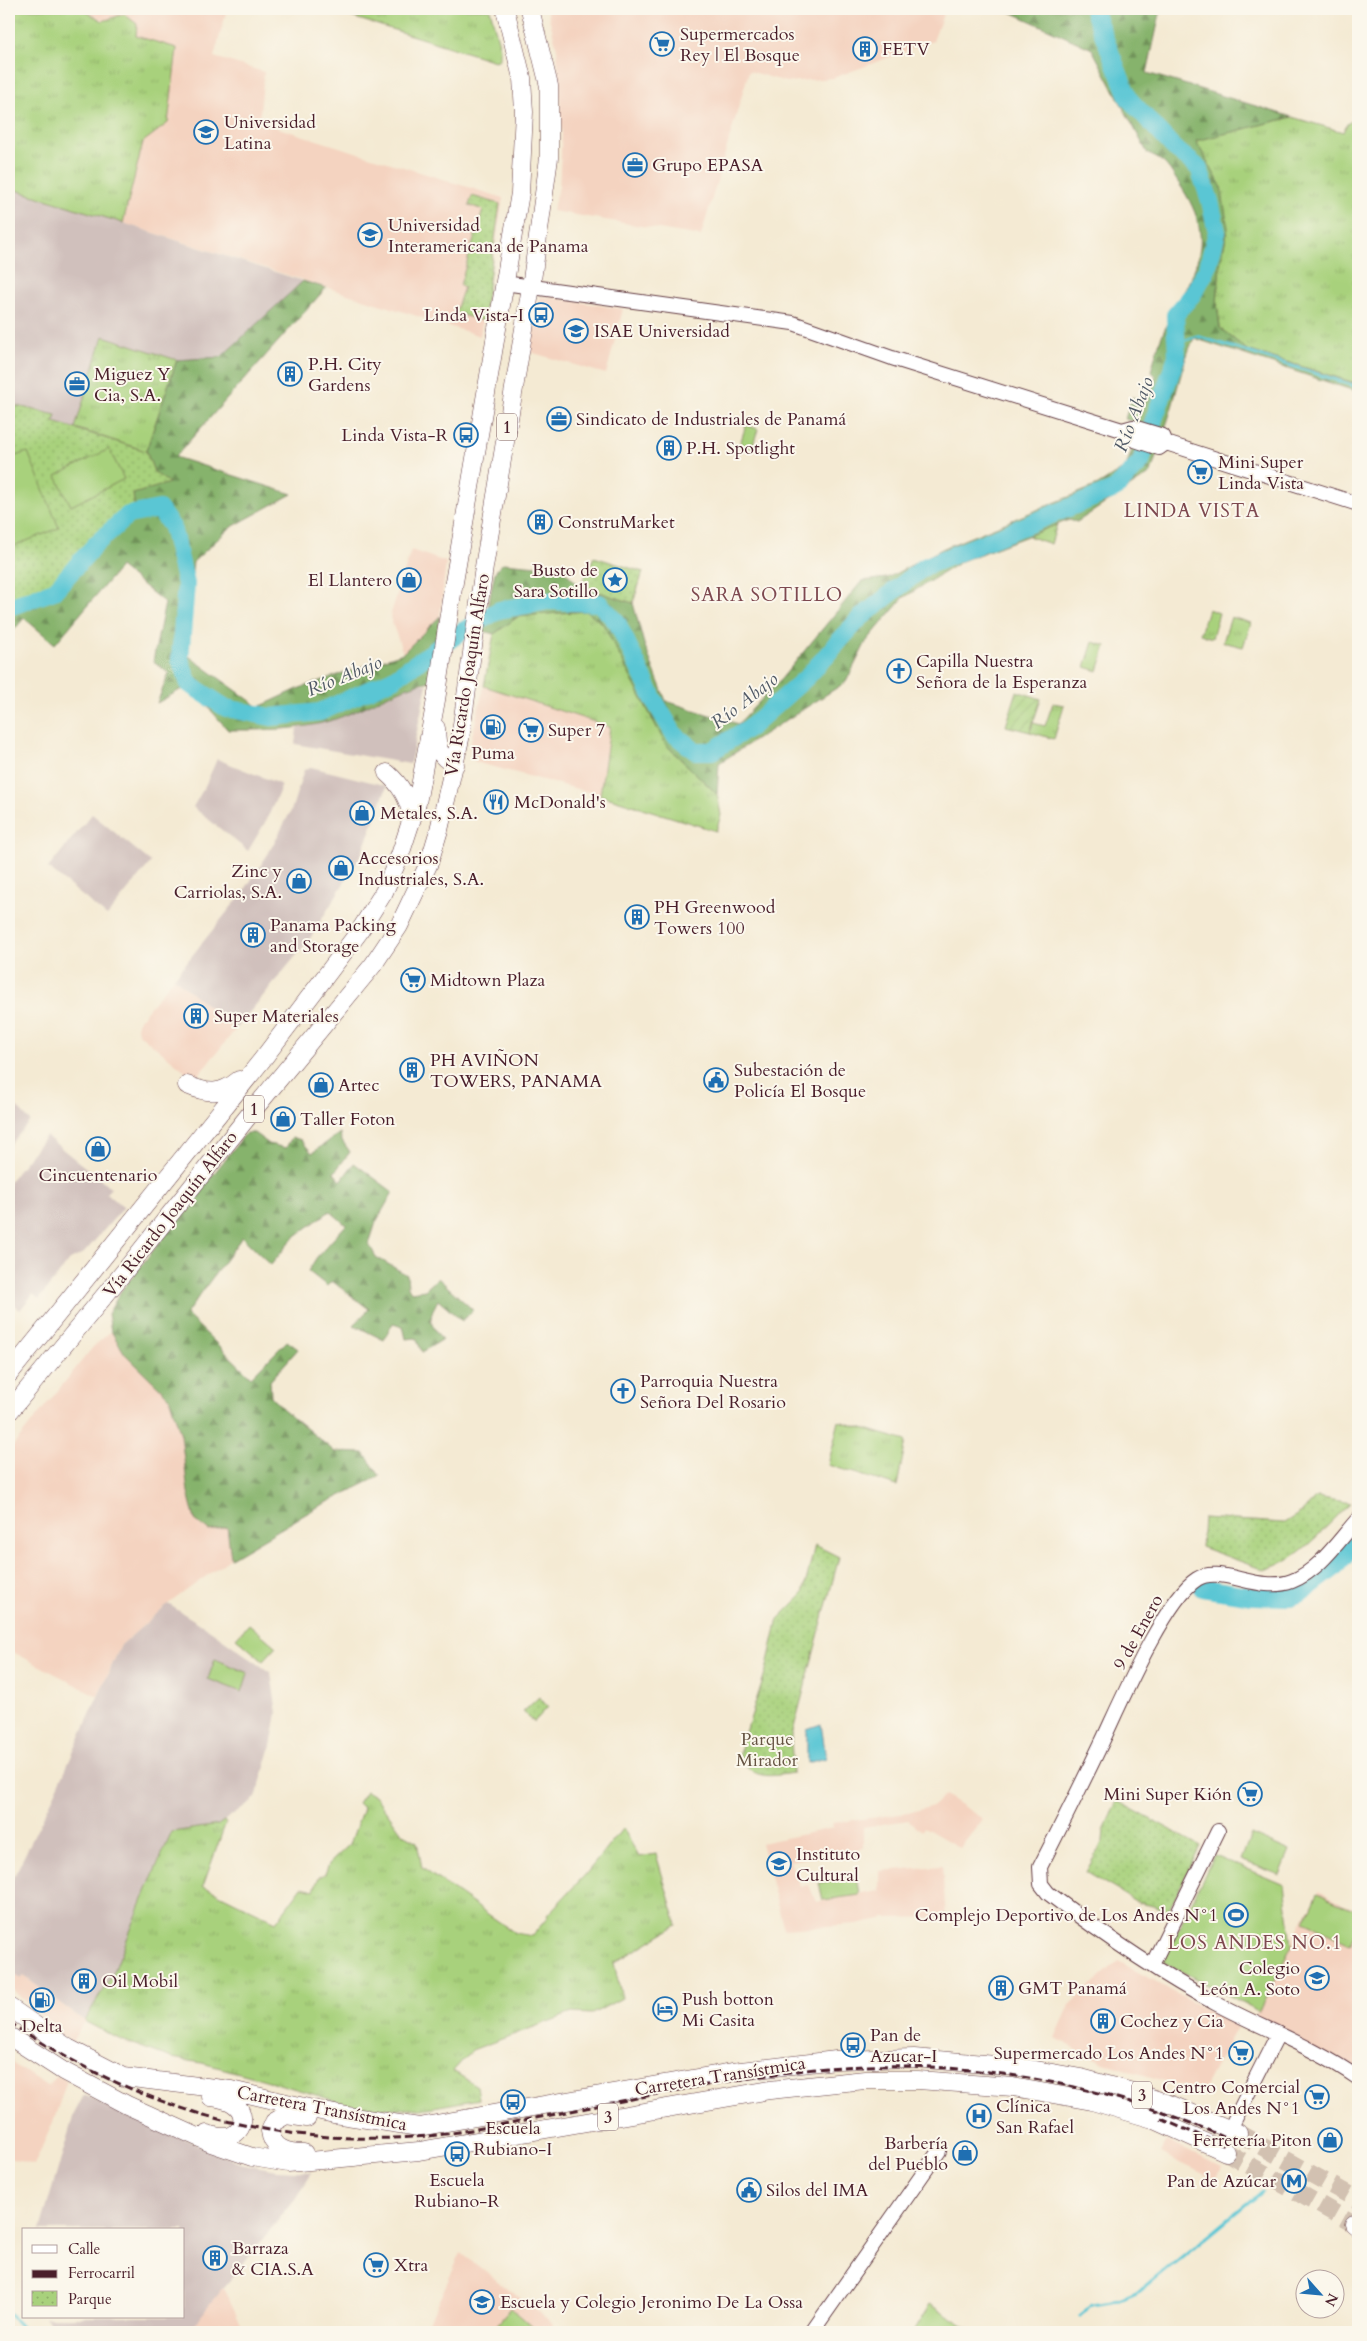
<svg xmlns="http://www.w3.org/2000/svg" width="1367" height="2341" viewBox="0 0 1367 2341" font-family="Cardo,serif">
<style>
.built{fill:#f4d3c0}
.industrial{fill:#d0c0bc}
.grass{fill:url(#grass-tufts);stroke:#797854}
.forest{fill:url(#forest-firs);stroke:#68694c}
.park{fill:url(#park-dots);stroke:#797854}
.garden{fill:url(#garden-furrows);stroke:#797854}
.pitch{fill:#a8d17c;stroke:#797854}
.water{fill:#5ac6d4;stroke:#527280}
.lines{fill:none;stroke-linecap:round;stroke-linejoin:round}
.stream{stroke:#5ac6d4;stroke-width:3}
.river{stroke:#5ac6d4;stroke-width:18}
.primary-tunnel{stroke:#d2c1b1;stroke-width:18;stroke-dasharray:18 9;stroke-linecap:butt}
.tertiary-casing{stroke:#643d44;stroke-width:16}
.primary-casing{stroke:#643d44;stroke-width:19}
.tertiary{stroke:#fff;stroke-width:14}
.primary{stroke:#fff;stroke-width:18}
.rail{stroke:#4a1f2b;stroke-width:3;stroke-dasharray:8 4;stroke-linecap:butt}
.labels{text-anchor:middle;stroke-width:4;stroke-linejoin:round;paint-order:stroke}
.shield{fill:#fbf7ec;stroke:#7f6065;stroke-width:1}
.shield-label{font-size:16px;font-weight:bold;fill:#4a1f2b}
.poi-label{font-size:18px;fill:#4a1f2b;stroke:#fbf7ec;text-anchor:start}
.street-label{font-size:18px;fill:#4a1f2b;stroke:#fbf7ec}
.park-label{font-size:18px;fill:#665443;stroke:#fbf7ec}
.water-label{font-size:19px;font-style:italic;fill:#505966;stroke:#fbf7ec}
.neighbourhood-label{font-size:19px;letter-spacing:1px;fill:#7e4950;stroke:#fbf7ec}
</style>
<defs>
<pattern id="grass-tufts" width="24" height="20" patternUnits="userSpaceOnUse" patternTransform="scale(1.25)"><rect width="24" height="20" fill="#a8d17c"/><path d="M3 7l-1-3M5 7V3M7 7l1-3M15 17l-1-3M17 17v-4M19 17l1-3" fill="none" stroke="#92b36b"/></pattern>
<pattern id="forest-firs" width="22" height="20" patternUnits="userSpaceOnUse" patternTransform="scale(1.25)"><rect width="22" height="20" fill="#86b36c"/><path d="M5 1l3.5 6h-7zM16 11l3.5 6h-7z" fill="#709159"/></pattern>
<pattern id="park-dots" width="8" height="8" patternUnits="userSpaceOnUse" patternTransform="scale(1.25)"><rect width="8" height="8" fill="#a8d17c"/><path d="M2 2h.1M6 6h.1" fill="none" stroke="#92b36b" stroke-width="1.8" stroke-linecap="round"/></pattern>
<pattern id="garden-furrows" width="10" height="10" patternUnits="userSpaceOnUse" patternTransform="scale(1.25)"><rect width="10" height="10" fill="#a8d17c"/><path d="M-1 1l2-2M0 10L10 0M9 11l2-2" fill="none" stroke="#92b36b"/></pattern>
</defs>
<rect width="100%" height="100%" fill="#fbf7ec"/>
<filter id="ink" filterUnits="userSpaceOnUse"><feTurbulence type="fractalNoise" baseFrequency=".02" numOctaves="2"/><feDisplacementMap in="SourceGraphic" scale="10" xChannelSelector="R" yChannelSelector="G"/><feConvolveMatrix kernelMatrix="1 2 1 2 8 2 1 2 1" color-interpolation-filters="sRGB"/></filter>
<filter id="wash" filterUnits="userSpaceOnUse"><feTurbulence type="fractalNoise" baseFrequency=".0096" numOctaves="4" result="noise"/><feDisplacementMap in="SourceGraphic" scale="20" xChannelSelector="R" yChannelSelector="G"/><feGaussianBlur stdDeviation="1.12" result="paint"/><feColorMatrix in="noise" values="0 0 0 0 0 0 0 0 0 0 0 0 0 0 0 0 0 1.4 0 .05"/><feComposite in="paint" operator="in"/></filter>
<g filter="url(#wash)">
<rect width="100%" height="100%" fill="#f4ead3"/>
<path class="built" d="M 81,9 L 227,9 L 214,57 L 264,72 L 259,122 L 503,198 L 480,336 L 123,223 L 143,142 L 168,122 L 136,36 Z
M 547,9 L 945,9 L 933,41 L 833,78 L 786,82 L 749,71 L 701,236 L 552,211 L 559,187 L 562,134 L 557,49 Z
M 540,296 L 623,309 L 606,374 L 530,352 Z
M 411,550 L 446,562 L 440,616 L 403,653 L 390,617 Z
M 484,686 L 611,727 L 600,795 L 475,762 L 469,749 Z
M 174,978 L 236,1029 L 195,1079 L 138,1033 L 137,1027 L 139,1020 Z
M 111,1331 L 125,1354 L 169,1397 L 181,1435 L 188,1492 L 227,1527 L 231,1558 L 168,1604 L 121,1645 L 98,1696 L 9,1650 L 9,1451 L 93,1347 Z
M 945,1795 L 983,1819 L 960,1848 L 924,1827 L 922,1831 L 908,1820 L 863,1827 L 863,1848 L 790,1861 L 800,1887 L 809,1885 L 816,1902 L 880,1891 L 880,1871 L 942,1866 L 946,1917 L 885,1918 L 857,1924 L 784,1929 L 761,1843 L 833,1828 L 832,1823 L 908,1813 L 933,1806 Z
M 1318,1891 L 1358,1910 L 1358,2074 L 1254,2018 Z
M 1118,1961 L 1237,2027 L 1202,2092 L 1104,2063 L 1055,2038 L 1070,2005 Z
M 9,1969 L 21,1979 L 24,1976 L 84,2021 L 72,2042 L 54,2031 L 54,2023 L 33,2010 L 9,1986 Z
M 9,2046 L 13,2064 L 48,2086 L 57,2076 L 67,2080 L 53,2122 L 34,2165 L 9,2158 Z
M 1166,2141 L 1222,2167 L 1216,2180 L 1160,2153 Z
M 461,2253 L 554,2324 L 545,2332 L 424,2332 Z
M 223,2286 L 245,2332 L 185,2332 Z"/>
<path class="industrial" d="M 9,188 L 123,223 L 303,281 L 221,358 L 177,361 L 146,451 L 54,422 L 56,415 L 9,404 Z
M 415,684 L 427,684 L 410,764 L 295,744 L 297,729 L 340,718 Z
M 217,759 L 282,785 L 267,819 L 248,851 L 193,807 L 205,786 Z
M 311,767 L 387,786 L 361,855 L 309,940 L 236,1029 L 174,978 L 244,891 L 268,854 L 291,811 L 304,770 Z
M 92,814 L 151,862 L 107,916 L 48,868 Z
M 9,1098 L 30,1121 L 9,1146 Z
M 46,1136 L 111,1188 L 106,1193 L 124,1207 L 84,1253 L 70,1260 L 39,1299 L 33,1294 L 20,1310 L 9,1300 L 9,1182 Z
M 168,1604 L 210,1630 L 271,1673 L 277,1713 L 271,1746 L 256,1798 L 218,1825 L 172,1833 L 154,1872 L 113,1974 L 84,2021 L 24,1976 L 21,1979 L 9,1969 L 9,1887 L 56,1791 L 121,1645 Z
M 84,2095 L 240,2163 L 276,2170 L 312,2172 L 295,2199 L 188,2332 L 58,2332 L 45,2317 L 184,2317 L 184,2230 L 40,2230 L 74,2114 Z"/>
<path class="grass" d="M 9,9 L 81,9 L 103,21 L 124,14 L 137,24 L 136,36 L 177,48 L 168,123 L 143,142 L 123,223 L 9,188 Z
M 326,9 L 490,9 L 500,48 L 500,59 L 495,61 Z
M 1358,116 L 1358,384 L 1247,350 L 1220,328 L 1217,303 L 1220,264 L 1228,228 L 1196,140 L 1292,117 L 1343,132 L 1347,124 Z
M 103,336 L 177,360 L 146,451 L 75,428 Z
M 1057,524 L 1051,544 L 1028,536 Z
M 1208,609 L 1219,613 L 1212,638 L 1200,634 Z
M 586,611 L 603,623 L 666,745 L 717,794 L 721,815 L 716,831 L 600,795 L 610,727 L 484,686 L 494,634 L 518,616 Z
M 1231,617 L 1251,623 L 1243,647 L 1223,642 Z
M 1093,642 L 1106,646 L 1098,671 L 1085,667 Z
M 1053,703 L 1064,705 L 1054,739 L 1030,732 L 1033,723 L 1045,726 Z
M 839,1421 L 906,1441 L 897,1486 L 828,1465 Z
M 366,1791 L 376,1797 L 403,1834 L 417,1842 L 422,1868 L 515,1933 L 532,1936 L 548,1917 L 547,1915 L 585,1875 L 623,1828 L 639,1857 L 656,1854 L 677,1925 L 614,1963 L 622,1998 L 592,2014 L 572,2013 L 472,2050 L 453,2071 L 477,2086 L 479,2099 L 422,2109 L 360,2108 L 262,2079 L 202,2063 L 172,2058 L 121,2040 L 84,2021 L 113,1974 L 154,1872 L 172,1832 L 218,1825 L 224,1821 L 226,1822 L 203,1886 L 276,1922 L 302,1887 L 314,1890 L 319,1877 L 325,1874 L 329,1864 L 350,1844 L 363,1808 L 358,1803 Z"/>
<path class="forest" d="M 1004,9 L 1161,9 L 1147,73 L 1292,117 L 1196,141 L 1221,186 L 1228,228 L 1220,264 L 1217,303 L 1220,328 L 1247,350 L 1358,384 L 1358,392 L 1194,338 C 1180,367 1176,401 1164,431 L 1125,419 L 1132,397 L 1147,401 L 1156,376 L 1151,371 C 1155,358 1158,343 1164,331 C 1190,274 1222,247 1180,185 C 1168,168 1168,162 1148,154 L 1092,49 Z
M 303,281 L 326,288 L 175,457 L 292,494 L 230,528 L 193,562 L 183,652 L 259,707 L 300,688 L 403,653 L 440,616 L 430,681 C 398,687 371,706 341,717 C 304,731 266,730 228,730 L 189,685 L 157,703 L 169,673 L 153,661 L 165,603 L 120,567 L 55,644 L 24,618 L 9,636 L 9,607 L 54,591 L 135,513 L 133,494 L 168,483 L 154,472 L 146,451 L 177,360 L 221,357 Z
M 1134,443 L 1158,450 L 1151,473 L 1077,522 L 1069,520 L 962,561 L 903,598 L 866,642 L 846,682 L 719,763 L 717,794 L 666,745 L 603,624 L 586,611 L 519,616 L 494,634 L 483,631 L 495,572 L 503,563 L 561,568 L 580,586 L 633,603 L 644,644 L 666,701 L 738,724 L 782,678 L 862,581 L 887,578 L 944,548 L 1098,485 L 1126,467 Z
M 246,1133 L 254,1133 L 269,1144 L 286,1148 L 292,1137 L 301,1140 L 312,1153 L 340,1133 L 341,1139 L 350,1152 L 334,1173 L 341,1181 L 354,1163 L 393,1192 L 376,1222 L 369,1244 L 376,1257 L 407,1275 L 408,1287 L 411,1292 L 425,1290 L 438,1278 L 473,1310 L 462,1321 L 438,1300 C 427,1320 430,1322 442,1340 L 422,1352 L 416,1338 L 406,1339 L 403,1326 L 393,1323 L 384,1340 L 354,1325 L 369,1309 L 332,1281 L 327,1286 L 308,1271 L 317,1257 L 346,1225 L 330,1211 L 293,1238 L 271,1265 L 242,1237 L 186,1314 L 251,1377 L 287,1341 L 298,1349 L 270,1381 L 271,1396 L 283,1409 L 335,1452 L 364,1453 L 380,1476 L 316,1508 L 231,1558 L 227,1527 L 209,1531 L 195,1520 L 188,1492 L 181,1435 L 169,1397 L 125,1354 L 111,1331 L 108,1314 L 121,1291 Z"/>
<path class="park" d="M 472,196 L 500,204 L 483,321 L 455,313 L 464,287 L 460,285 L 483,210 L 469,205 Z
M 9,404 L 56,415 L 54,422 L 146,451 L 154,472 L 169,483 L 133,494 L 135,513 L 128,515 L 54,591 L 9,607 Z
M 594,557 L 643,572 L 633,603 L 580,586 Z
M 1316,1497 L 1351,1503 C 1323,1528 1302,1559 1264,1570 L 1201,1547 L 1203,1518 L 1284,1523 L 1303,1511 Z
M 815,1545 L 839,1557 L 791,1739 L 793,1773 C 768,1777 751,1780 739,1754 L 766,1670 L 778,1619 L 803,1594 Z
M 539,1697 L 548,1707 L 534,1722 L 523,1712 Z
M 1117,1801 L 1200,1846 L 1168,1912 L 1154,1906 L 1139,1903 L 1086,1872 L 1103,1841 L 1104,1830 Z"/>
<path class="garden" d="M 1017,691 L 1041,699 L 1030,732 L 1006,726 Z"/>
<path class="pitch" d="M 746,425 L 758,429 L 752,448 L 740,444 Z
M 109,449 L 124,479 L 71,506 L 56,476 Z
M 28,452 L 59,528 L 9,548 L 9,458 Z
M 249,1624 L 276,1647 L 263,1661 L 236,1638 Z
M 215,1659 L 248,1673 L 242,1692 L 208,1679 Z
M 1251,1834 L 1290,1851 L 1280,1875 L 1241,1860 Z
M 1214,1855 L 1284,1885 L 1292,1945 L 1259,2011 L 1163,1962 Z
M 857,1875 L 860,1895 L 823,1900 L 819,1883 Z
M 1317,1893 L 1358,1911 L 1358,1929 L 1350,1944 L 1304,1922 Z
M 930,2304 L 975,2332 L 913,2332 Z
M 511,2308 L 533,2327 L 528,2332 L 491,2332 Z"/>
<path class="water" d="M 821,1724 L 826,1758 L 807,1763 L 807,1729 Z"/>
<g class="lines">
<path class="stream" d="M 1175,344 L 1197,336 L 1358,387
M 9,2314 L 26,2332
M 1081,2316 L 1091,2304 L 1119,2300 L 1140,2291 L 1262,2191"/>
<path class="river" d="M 9,607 L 54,591 L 96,544 L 128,515 L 159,509 L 172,527 L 186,584 L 180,659 L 189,684 L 226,708 L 271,717 L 320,712 L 393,679 L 461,632 L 499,610 L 549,601 L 599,603 L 617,622 L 654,700 L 674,734 L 695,751 L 712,751 L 752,726 L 808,676 L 859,619 L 924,567 L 1115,489 L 1141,462 L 1154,419 L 1177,356 L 1175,315 L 1193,294 L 1207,269 L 1217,232 L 1210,201 L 1199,168 L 1175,149 L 1129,99 L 1093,9
M 1202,1588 L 1253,1596 L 1290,1597 L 1301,1593 L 1338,1565 L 1358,1540"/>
</g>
</g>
<g filter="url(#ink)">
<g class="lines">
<path class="primary-tunnel" d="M 1238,2133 L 1358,2200
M 1226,2152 L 1354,2224"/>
<g class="tertiary-casing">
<path id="tertiary" d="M 504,283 L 793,323 L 892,358 L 1122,430 L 1129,438 L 1159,448 L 1166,443
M 1122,430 L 1133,427 L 1163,436 L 1166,443 L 1358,504
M 1358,1519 C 1339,1540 1320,1570 1292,1581 C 1259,1594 1220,1564 1197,1579 C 1165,1599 1120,1704 1102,1742 C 1082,1784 1061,1826 1040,1867 L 1041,1884 L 1048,1893 C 1101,1933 1158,1973 1217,2004 C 1264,2029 1314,2047 1358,2078
M 1152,1965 L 1218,1831
M 1230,2129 L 1278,2034
M 812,2332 L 939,2151"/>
</g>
<g class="primary-casing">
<path id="primary" d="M 436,728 C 437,748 437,755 455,765
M 387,773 C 401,785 409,799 412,817
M 187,1085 C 208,1094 221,1095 239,1080
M 9,1374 L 262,1060 L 359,932 L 384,892 L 400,855 L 417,803 L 436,700 L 452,594 L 520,193 L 524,112 L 522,78 L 505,9
M 9,1412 L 124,1272 L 250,1114 L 373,965 L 399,926 L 429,863 L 439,830 L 460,739 L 484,567 L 531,287 L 549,158 L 549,86 L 530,9
M 9,2007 L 68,2048 L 124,2077 L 231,2090 L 334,2114 L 419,2127 L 732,2072 L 836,2060 L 914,2058 L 1019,2067 L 1081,2078 L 1136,2093 L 1172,2105 L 1238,2133
M 9,2036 L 63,2071 L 127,2105 L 211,2143 L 252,2157 L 288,2163 L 419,2151 L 770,2090 L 865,2080 L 918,2080 L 1013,2087 L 1092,2101 L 1153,2119 L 1226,2152
M 207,2134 C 215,2136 223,2139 231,2136 C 245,2130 246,2112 234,2104 C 227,2099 218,2098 211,2097
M 304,2153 C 288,2153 272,2149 270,2131 L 274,2122 L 286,2115 L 307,2118
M 1354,2224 L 1358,2227"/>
</g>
<use href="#tertiary" class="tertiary"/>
<use href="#primary" class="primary"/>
<path class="rail" d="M 9,2022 C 138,2108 271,2149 428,2136 C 467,2132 507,2123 546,2116 C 627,2100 708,2083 789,2072 C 934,2053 1096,2078 1228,2139
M 1161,2119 L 1225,2146"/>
</g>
</g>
<defs>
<g id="supermarket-ring" transform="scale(1.25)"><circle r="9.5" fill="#fbf7ec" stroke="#1f6fb2" stroke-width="1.5"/><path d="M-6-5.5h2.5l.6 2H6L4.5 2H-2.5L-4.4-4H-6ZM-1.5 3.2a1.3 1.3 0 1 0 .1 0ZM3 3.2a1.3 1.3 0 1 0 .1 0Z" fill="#1f6fb2"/></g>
<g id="building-ring" transform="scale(1.25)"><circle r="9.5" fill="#fbf7ec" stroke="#1f6fb2" stroke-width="1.5"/><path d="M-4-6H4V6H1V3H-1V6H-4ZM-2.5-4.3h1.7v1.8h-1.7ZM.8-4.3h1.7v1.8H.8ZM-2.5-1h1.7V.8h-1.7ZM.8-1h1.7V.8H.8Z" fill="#1f6fb2"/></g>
<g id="university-ring" transform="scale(1.25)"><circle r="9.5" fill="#fbf7ec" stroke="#1f6fb2" stroke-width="1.5"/><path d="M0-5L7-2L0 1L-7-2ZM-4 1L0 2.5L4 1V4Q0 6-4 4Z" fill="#1f6fb2"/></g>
<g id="office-ring" transform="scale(1.25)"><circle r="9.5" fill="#fbf7ec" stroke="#1f6fb2" stroke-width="1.5"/><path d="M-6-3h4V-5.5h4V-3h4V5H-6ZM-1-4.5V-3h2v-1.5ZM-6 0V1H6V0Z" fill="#1f6fb2"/></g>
<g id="bus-ring" transform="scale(1.25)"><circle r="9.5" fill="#fbf7ec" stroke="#1f6fb2" stroke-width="1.5"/><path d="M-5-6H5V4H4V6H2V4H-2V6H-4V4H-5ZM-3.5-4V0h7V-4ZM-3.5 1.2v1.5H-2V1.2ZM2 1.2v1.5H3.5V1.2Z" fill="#1f6fb2"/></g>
<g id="shop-ring" transform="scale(1.25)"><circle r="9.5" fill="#fbf7ec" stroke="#1f6fb2" stroke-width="1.5"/><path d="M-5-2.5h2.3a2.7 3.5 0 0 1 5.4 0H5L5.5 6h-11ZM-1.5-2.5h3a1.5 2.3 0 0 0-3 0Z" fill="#1f6fb2"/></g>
<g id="sight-ring" transform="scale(1.25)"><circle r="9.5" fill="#fbf7ec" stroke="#1f6fb2" stroke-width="1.5"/><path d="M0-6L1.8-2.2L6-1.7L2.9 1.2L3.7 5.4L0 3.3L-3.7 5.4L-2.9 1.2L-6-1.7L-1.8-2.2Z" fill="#1f6fb2"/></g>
<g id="church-ring" transform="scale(1.25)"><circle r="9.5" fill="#fbf7ec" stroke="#1f6fb2" stroke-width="1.5"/><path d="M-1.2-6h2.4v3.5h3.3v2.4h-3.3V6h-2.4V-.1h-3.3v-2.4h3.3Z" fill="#1f6fb2"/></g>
<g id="fuel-ring" transform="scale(1.25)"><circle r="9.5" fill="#fbf7ec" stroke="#1f6fb2" stroke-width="1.5"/><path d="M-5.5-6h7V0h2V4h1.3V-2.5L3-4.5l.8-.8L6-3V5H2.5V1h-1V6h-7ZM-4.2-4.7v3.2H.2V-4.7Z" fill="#1f6fb2"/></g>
<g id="restaurant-ring" transform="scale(1.25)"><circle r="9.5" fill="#fbf7ec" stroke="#1f6fb2" stroke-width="1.5"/><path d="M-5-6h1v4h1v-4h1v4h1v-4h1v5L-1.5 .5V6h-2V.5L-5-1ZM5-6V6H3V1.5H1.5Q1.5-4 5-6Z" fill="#1f6fb2"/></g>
<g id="civic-ring" transform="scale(1.25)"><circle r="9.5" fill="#fbf7ec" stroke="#1f6fb2" stroke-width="1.5"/><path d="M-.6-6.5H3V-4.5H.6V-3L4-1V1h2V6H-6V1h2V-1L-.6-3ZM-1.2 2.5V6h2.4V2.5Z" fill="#1f6fb2"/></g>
<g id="school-ring" transform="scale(1.25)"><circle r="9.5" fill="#fbf7ec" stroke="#1f6fb2" stroke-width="1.5"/><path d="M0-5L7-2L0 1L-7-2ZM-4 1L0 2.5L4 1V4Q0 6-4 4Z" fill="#1f6fb2"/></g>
<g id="stadium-ring" transform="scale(1.25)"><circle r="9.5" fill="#fbf7ec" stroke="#1f6fb2" stroke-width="1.5"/><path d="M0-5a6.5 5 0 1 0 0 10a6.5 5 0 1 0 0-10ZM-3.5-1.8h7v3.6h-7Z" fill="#1f6fb2"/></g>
<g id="hotel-ring" transform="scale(1.25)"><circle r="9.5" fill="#fbf7ec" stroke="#1f6fb2" stroke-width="1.5"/><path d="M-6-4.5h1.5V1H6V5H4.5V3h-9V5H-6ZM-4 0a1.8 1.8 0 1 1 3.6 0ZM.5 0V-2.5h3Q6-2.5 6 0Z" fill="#1f6fb2"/></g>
<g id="hospital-ring" transform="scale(1.25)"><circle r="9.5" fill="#fbf7ec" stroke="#1f6fb2" stroke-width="1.5"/><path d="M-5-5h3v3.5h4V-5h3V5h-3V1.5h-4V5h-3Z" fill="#1f6fb2"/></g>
<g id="metro-ring" transform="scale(1.25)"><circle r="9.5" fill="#fbf7ec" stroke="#1f6fb2" stroke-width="1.5"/><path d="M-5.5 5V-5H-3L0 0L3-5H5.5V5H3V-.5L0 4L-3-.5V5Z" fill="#1f6fb2"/></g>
</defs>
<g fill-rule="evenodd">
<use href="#supermarket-ring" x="662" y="44"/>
<use href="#building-ring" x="865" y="49"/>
<use href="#university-ring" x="206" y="132"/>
<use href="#office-ring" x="635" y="165"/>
<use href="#university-ring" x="370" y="235"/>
<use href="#bus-ring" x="541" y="315"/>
<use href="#university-ring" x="576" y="331"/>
<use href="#building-ring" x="290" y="374"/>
<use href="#office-ring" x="77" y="384"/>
<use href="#office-ring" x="559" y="419"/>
<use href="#bus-ring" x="466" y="435"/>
<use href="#building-ring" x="669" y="448"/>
<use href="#supermarket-ring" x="1200" y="472"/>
<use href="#building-ring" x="540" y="522"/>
<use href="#shop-ring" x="409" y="580"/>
<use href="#sight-ring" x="615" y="580"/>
<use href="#church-ring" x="899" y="671"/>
<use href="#fuel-ring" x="493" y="727"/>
<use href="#supermarket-ring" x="531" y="730"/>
<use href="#restaurant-ring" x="496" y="802"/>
<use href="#shop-ring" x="362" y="813"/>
<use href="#shop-ring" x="341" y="868"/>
<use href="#shop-ring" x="299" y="881"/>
<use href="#building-ring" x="637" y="917"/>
<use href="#building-ring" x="253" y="935"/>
<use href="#supermarket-ring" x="413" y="980"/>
<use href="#building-ring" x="196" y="1016"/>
<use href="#building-ring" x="412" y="1070"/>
<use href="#civic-ring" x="716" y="1080"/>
<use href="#shop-ring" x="321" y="1085"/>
<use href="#shop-ring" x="283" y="1119"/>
<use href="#shop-ring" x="98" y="1149"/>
<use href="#church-ring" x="623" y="1391"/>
<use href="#supermarket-ring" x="1250" y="1794"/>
<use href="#school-ring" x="779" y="1864"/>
<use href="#stadium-ring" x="1236" y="1915"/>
<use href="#school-ring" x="1317" y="1978"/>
<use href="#building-ring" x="84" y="1981"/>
<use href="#building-ring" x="1001" y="1988"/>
<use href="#fuel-ring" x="42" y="2000"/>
<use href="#hotel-ring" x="665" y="2009"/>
<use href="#building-ring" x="1103" y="2021"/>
<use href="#bus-ring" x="853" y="2045"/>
<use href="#supermarket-ring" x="1241" y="2053"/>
<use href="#supermarket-ring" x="1317" y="2097"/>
<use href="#bus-ring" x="513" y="2102"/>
<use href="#hospital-ring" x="979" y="2116"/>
<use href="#shop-ring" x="1330" y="2140"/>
<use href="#shop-ring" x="965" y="2153"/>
<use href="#bus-ring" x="457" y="2154"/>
<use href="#metro-ring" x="1294" y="2181"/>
<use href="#civic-ring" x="749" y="2190"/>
<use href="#building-ring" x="215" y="2258"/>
<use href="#supermarket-ring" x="376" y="2265"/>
<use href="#school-ring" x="482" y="2302"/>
</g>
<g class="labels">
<g class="shield">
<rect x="497" y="413.5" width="20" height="27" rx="4"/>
<rect x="244" y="1095.5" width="20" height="27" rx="4"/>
<rect x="1132" y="2081.5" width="20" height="27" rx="4"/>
<rect x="598" y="2103.5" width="20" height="27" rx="4"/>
</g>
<g class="shield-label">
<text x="507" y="433">1</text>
<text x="254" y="1115">1</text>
<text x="1142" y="2101">3</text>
<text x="608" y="2123">3</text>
</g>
<g class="poi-label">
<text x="680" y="40">Supermercados<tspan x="680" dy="21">Rey | El Bosque</tspan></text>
<text x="882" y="55">FETV</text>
<text x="224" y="128">Universidad<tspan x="224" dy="21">Latina</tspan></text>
<text x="652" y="171">Grupo EPASA</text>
<text x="388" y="231">Universidad<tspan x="388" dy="21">Interamericana de Panama</tspan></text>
<text x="524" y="321" text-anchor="end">Linda Vista-I</text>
<text x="594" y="337">ISAE Universidad</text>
<text x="308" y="370">P.H. City<tspan x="308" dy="21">Gardens</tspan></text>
<text x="94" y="380">Miguez Y<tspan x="94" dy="21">Cia, S.A.</tspan></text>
<text x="576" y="425">Sindicato de Industriales de Panamá</text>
<text x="448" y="441" text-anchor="end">Linda Vista-R</text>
<text x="686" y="454">P.H. Spotlight</text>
<text x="1218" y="468">Mini Super<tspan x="1218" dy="21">Linda Vista</tspan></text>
<text x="558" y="528">ConstruMarket</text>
<text x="598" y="576" text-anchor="end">Busto de<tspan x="598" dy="21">Sara Sotillo</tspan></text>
<text x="392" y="586" text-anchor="end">El Llantero</text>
<text x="916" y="667">Capilla Nuestra<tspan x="916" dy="21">Señora de la Esperanza</tspan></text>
<text x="548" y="736">Super 7</text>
<text x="493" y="759" text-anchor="middle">Puma</text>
<text x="514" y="808">McDonald's</text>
<text x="380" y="819">Metales, S.A.</text>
<text x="358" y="864">Accesorios<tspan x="358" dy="21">Industriales, S.A.</tspan></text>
<text x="282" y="877" text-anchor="end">Zinc y<tspan x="282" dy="21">Carriolas, S.A.</tspan></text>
<text x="654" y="913">PH Greenwood<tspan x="654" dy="21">Towers 100</tspan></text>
<text x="270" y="931">Panama Packing<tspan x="270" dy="21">and Storage</tspan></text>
<text x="430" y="986">Midtown Plaza</text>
<text x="214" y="1022">Super Materiales</text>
<text x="430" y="1066">PH AVIÑON<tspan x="430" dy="21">TOWERS, PANAMA</tspan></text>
<text x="734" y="1076">Subestación de<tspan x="734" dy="21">Policía El Bosque</tspan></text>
<text x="338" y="1091">Artec</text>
<text x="300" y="1125">Taller Foton</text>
<text x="98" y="1181" text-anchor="middle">Cincuentenario</text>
<text x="640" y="1387">Parroquia Nuestra<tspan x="640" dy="21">Señora Del Rosario</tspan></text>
<text x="1232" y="1800" text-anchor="end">Mini Super Kión</text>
<text x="796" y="1860">Instituto<tspan x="796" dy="21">Cultural</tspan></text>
<text x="1218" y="1921" text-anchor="end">Complejo Deportivo de Los Andes N°1</text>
<text x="1300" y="1974" text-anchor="end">Colegio<tspan x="1300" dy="21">León A. Soto</tspan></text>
<text x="102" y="1987">Oil Mobil</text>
<text x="1018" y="1994">GMT Panamá</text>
<text x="682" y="2005">Push botton<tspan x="682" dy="21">Mi Casita</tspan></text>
<text x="1120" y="2027">Cochez y Cia</text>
<text x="42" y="2032" text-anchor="middle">Delta</text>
<text x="870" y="2041">Pan de<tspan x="870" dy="21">Azucar-I</tspan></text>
<text x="1224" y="2059" text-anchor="end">Supermercado Los Andes N°1</text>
<text x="1300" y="2093" text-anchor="end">Centro Comercial<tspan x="1300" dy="21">Los Andes N°1</tspan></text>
<text x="996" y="2112">Clínica<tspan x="996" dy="21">San Rafael</tspan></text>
<text x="513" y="2134" text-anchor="middle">Escuela<tspan x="513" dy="21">Rubiano-I</tspan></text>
<text x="1312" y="2146" text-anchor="end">Ferretería Piton</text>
<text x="948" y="2149" text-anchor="end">Barbería<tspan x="948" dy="21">del Pueblo</tspan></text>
<text x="457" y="2186" text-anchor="middle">Escuela<tspan x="457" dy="21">Rubiano-R</tspan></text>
<text x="1276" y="2187" text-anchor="end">Pan de Azúcar</text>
<text x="766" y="2196">Silos del IMA</text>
<text x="232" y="2254">Barraza<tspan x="232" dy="21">&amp; CIA.S.A</tspan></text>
<text x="394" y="2271">Xtra</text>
<text x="500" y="2308">Escuela y Colegio Jeronimo De La Ossa</text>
</g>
<g class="street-label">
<text transform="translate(467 675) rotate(-81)" y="6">Vía Ricardo Joaquín Alfaro</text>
<text transform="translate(170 1214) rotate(-52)" y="6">Vía Ricardo Joaquín Alfaro</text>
<text transform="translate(1138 1632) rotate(-61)" y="6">9 de Enero</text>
<text transform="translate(720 2076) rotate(-9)" y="6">Carretera Transístmica</text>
<text transform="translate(322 2108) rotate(11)" y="6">Carretera Transístmica</text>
</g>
<g class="park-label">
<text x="767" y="1745">Parque<tspan x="767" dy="21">Mirador</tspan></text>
</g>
<g class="water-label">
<text transform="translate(1133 414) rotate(-69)" y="7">Río Abajo</text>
<text transform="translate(344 675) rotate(-22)" y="7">Río Abajo</text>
<text transform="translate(744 700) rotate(-38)" y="7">Río Abajo</text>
</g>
<g class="neighbourhood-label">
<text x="1192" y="517">LINDA VISTA</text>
<text x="767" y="601">SARA SOTILLO</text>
<text x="1255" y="1949">LOS ANDES NO.1</text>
</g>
</g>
<rect width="1367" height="2341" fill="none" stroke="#fbf7ec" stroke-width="30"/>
<rect x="22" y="2228" width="162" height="90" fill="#fbf7ec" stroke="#b4a19f"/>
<rect x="32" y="2245" width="25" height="8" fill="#ffffff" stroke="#b4a19f"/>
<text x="68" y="2254" font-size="15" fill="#4a1f2b">Calle</text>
<rect x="32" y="2270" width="25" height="8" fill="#4a1f2b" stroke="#b4a19f"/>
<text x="68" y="2278" font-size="15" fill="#4a1f2b">Ferrocarril</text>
<rect x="32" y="2291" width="25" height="15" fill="url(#park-dots)" stroke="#b4a19f"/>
<text x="68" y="2304" font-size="15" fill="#4a1f2b">Parque</text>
<g transform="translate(1320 2294) rotate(117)"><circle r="24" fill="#fbf7ec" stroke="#b4a19f"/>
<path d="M0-4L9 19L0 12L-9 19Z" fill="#1f6fb2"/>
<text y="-8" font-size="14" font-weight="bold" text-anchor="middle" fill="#4a1f2b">N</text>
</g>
</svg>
